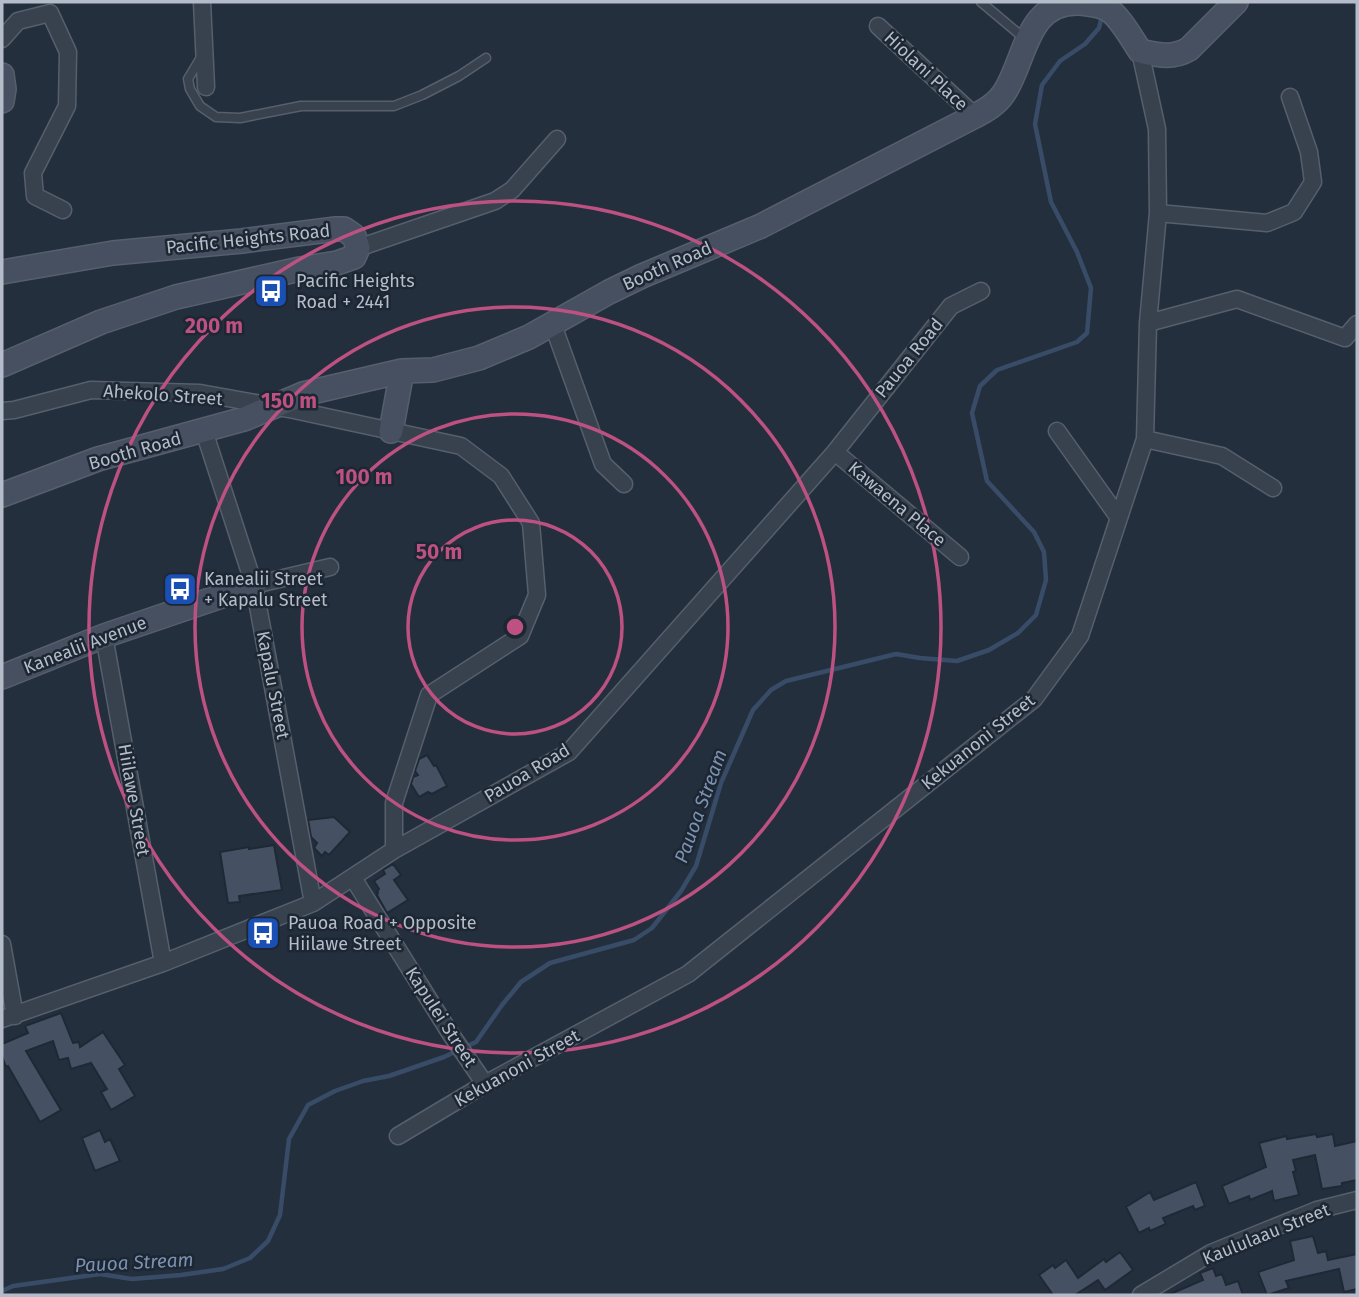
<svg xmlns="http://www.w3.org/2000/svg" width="1359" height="1297" viewBox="0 0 1359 1297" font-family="'Fira Sans',sans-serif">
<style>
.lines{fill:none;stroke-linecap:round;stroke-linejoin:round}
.stream{stroke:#394c67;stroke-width:4.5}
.building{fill:#455162;stroke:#1f2835;stroke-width:2}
.lane-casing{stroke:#565f6c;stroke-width:11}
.street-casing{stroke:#565f6c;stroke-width:19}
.secondary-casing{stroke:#565f6c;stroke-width:26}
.lane{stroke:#38414e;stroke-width:8}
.street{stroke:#38414e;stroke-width:16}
.secondary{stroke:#465061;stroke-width:23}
.ring{fill:none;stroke:#bd5182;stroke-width:3.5}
.labels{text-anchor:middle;stroke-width:5;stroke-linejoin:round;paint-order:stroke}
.street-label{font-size:18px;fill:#b4bcc9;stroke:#1d2633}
.poi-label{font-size:18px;fill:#b4bcc9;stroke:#1d2633;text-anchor:start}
.water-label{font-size:19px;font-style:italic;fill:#7c92b1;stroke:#1d2633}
.centre{fill:#bd5182;stroke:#1d2633;stroke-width:3.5}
.ring-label{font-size:21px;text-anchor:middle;font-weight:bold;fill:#bd5182;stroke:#1d2633;stroke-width:5;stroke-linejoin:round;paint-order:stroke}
</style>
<rect width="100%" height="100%" fill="#242f3e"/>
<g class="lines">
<path class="stream" d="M 465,1047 L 476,1042 L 502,1005 L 521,982 L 550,963 L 634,940 L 652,928 L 681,891 L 696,866 L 721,783 L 753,710 L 771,690 L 786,681 L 896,654 L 920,658 L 957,661 L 989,650 L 1018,633 L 1036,615 L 1046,580 L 1044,552 L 1034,532 L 987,481 L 972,413 L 980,386 L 997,370 L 1077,342 L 1087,333 L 1091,288 L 1077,252 L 1051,202 L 1035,124 L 1042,85 L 1060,61 L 1085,44 L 1099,28 L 1102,16
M 2,1291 L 13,1286 L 100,1274 L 132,1279 L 181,1275 L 223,1269 L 250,1258 L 268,1241 L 280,1215 L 289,1139 L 308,1105 L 335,1091 L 363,1081 L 389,1076 L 444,1057 L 457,1051"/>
</g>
<path class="building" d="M 427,755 L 434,766 L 436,765 L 447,786 L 432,794 L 428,792 L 419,797 L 411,784 L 413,777 L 418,775 L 415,771 L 419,759 Z
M 334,817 L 350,832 L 329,855 L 325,852 L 322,856 L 314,848 L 317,843 L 311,837 L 308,820 Z
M 274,845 L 282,890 L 239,896 L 240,902 L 228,903 L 220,852 L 249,847 L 249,849 Z
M 393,864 L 401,875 L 394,880 L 408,900 L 387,913 L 377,895 L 378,893 L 377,892 L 379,889 L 374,881 L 385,874 L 383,870 Z
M 61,1013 L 73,1043 L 79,1042 L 80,1047 L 103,1032 L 125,1065 L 119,1069 L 135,1096 L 111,1110 L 101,1092 L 107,1089 L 91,1063 L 71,1069 L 68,1058 L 59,1060 L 53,1041 L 26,1051 L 61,1110 L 40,1122 L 8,1066 L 6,1067 L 2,1056 L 2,1044 L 28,1033 L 25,1026 Z
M 100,1130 L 105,1142 L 110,1139 L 120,1161 L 95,1171 L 82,1138 Z
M 1316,1134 L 1317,1137 L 1333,1134 L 1335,1146 L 1357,1141 L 1357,1180 L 1342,1183 L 1342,1186 L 1322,1189 L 1315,1155 L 1293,1160 L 1296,1171 L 1293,1172 L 1299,1195 L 1274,1201 L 1272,1191 L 1250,1200 L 1249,1196 L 1229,1204 L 1222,1186 L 1266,1167 L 1259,1143 L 1286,1136 L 1287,1139 Z
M 1196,1182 L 1205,1206 L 1195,1210 L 1193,1206 L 1163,1218 L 1166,1224 L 1150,1231 L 1149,1228 L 1139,1233 L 1126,1207 L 1150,1192 L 1154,1200 Z
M 1313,1236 L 1318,1253 L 1326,1251 L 1328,1260 L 1357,1254 L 1357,1289 L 1344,1292 L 1339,1269 L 1286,1281 L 1289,1288 L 1267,1295 L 1258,1272 L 1294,1260 L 1290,1241 Z
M 1120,1252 L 1133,1270 L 1105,1290 L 1098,1280 L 1075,1295 L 1053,1295 L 1039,1275 L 1053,1265 L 1055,1268 L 1066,1260 L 1078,1278 L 1104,1259 L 1106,1262 Z
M 1213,1268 L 1216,1276 L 1222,1274 L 1226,1285 L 1238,1281 L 1243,1295 L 1168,1295 L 1203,1280 L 1200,1273 Z"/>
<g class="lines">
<g class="lane-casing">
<path id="lane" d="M 981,2 L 1025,39
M 203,54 L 188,79 L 190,89 L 200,106 L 216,117 L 240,118 L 301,106 L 394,106 L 422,95 L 459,76 L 486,58"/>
</g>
<g class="street-casing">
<path id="street" d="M 202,2 L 206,87
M 878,26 L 975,116
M 2,39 L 18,21 L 50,13 L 68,52 L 67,106 L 33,173 L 35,196 L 63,210
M 1158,213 L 1267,223 L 1294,212 L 1313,182 L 1309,152 L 1290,97
M 358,248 L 495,201 L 512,190 L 557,139
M 1148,323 L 1237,299 L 1345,338 L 1357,324
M 553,325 L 603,464 L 624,484
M 2,411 L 14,410 L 91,390 L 200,393 L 294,410 L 461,446 L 501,476 L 531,523 L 537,595 L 520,636 L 429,695 L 394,803 L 394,850
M 204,431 L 254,585 L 313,903
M 1057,431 L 1119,518
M 1145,439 L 1222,456 L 1273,488
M 835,452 L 960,557
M 254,585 L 330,567
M 104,636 L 163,963
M 353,878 L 450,1033 L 485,1084
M 2,944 L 15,1016
M 2,1019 L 163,963 L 313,903 L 394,850 L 569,752 L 835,452 L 951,306 L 981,291
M 398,1136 L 485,1084 L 688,974 L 1034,699 L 1080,636 L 1145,439 L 1148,323 L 1158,213 L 1157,129 L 1140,51
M 1141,1295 L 1211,1253 L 1317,1210 L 1357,1200"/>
</g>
<g class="secondary-casing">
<path id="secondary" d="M 2,75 L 4,89 L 2,101
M 2,272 L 113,253 L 242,241 L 336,229 L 344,229 L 354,236 L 358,248 L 354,257 L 337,263 L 300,269 L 176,297 L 101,322 L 2,365
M 391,431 L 402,371
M 2,495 L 98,459 L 244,419 L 303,394 L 402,371 L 433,370 L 479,358 L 529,337 L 609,292 L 642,276 L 761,226 L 975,116 C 986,110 997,104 1004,93 C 1026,60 1026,0 1080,3 C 1089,4 1099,5 1107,9 C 1119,15 1132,39 1140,51 C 1158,55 1172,59 1189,49 L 1236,2
M 2,677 L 104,636 L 254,585"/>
</g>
<use href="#lane" class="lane"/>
<use href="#street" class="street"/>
<use href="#secondary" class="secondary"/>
</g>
<g class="ring">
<circle cx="515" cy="627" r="107"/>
<circle cx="515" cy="627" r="213"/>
<circle cx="515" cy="627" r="320"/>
<circle cx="515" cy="627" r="426"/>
</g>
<defs>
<g id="bus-square" transform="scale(1.75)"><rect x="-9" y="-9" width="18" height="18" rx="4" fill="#1a4fb4" stroke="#1d2633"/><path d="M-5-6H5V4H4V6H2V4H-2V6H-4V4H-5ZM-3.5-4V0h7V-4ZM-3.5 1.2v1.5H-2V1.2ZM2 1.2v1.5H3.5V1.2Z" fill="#fff"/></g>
</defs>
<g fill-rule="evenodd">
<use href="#bus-square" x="271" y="291"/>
<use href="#bus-square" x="180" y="589"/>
<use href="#bus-square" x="263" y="933"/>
</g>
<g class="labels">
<g class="street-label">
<text transform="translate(926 71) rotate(43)" y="6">Hiolani Place</text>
<text transform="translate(248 239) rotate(-6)" y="6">Pacific Heights Road</text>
<text transform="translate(667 266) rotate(-24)" y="6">Booth Road</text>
<text transform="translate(909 358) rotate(-51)" y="6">Pauoa Road</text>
<text transform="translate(163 395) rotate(4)" y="6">Ahekolo Street</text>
<text transform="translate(135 451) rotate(-16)" y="6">Booth Road</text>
<text transform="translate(897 504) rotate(40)" y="6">Kawaena Place</text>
<text transform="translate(85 645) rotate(-21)" y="6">Kanealii Avenue</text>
<text transform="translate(273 685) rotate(79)" y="6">Kapalu Street</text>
<text transform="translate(978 742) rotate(-39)" y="6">Kekuanoni Street</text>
<text transform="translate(527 773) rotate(-31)" y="6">Pauoa Road</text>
<text transform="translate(134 800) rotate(80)" y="6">Hiilawe Street</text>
<text transform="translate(441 1017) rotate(57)" y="6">Kapulei Street</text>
<text transform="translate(517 1068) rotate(-29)" y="6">Kekuanoni Street</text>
<text transform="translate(1266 1234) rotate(-22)" y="6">Kaululaau Street</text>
</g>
<g class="poi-label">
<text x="296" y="287">Pacific Heights<tspan x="296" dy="21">Road + 2441</tspan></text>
<text x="204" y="585">Kanealii Street<tspan x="204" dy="21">+ Kapalu Street</tspan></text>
<text x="288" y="929">Pauoa Road + Opposite<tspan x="288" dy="21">Hiilawe Street</tspan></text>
</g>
<g class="water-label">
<text transform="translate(700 806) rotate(-70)" y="7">Pauoa Stream</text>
<text transform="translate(134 1262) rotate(-3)" y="7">Pauoa Stream</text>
</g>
</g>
<circle cx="515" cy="627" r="10" class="centre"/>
<g class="ring-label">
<text x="214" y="333">200 m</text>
<text x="289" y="408">150 m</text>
<text x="364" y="484">100 m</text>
<text x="439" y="559">50 m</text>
</g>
<rect width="1359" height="1297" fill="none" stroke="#b4bcc9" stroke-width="7"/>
</svg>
